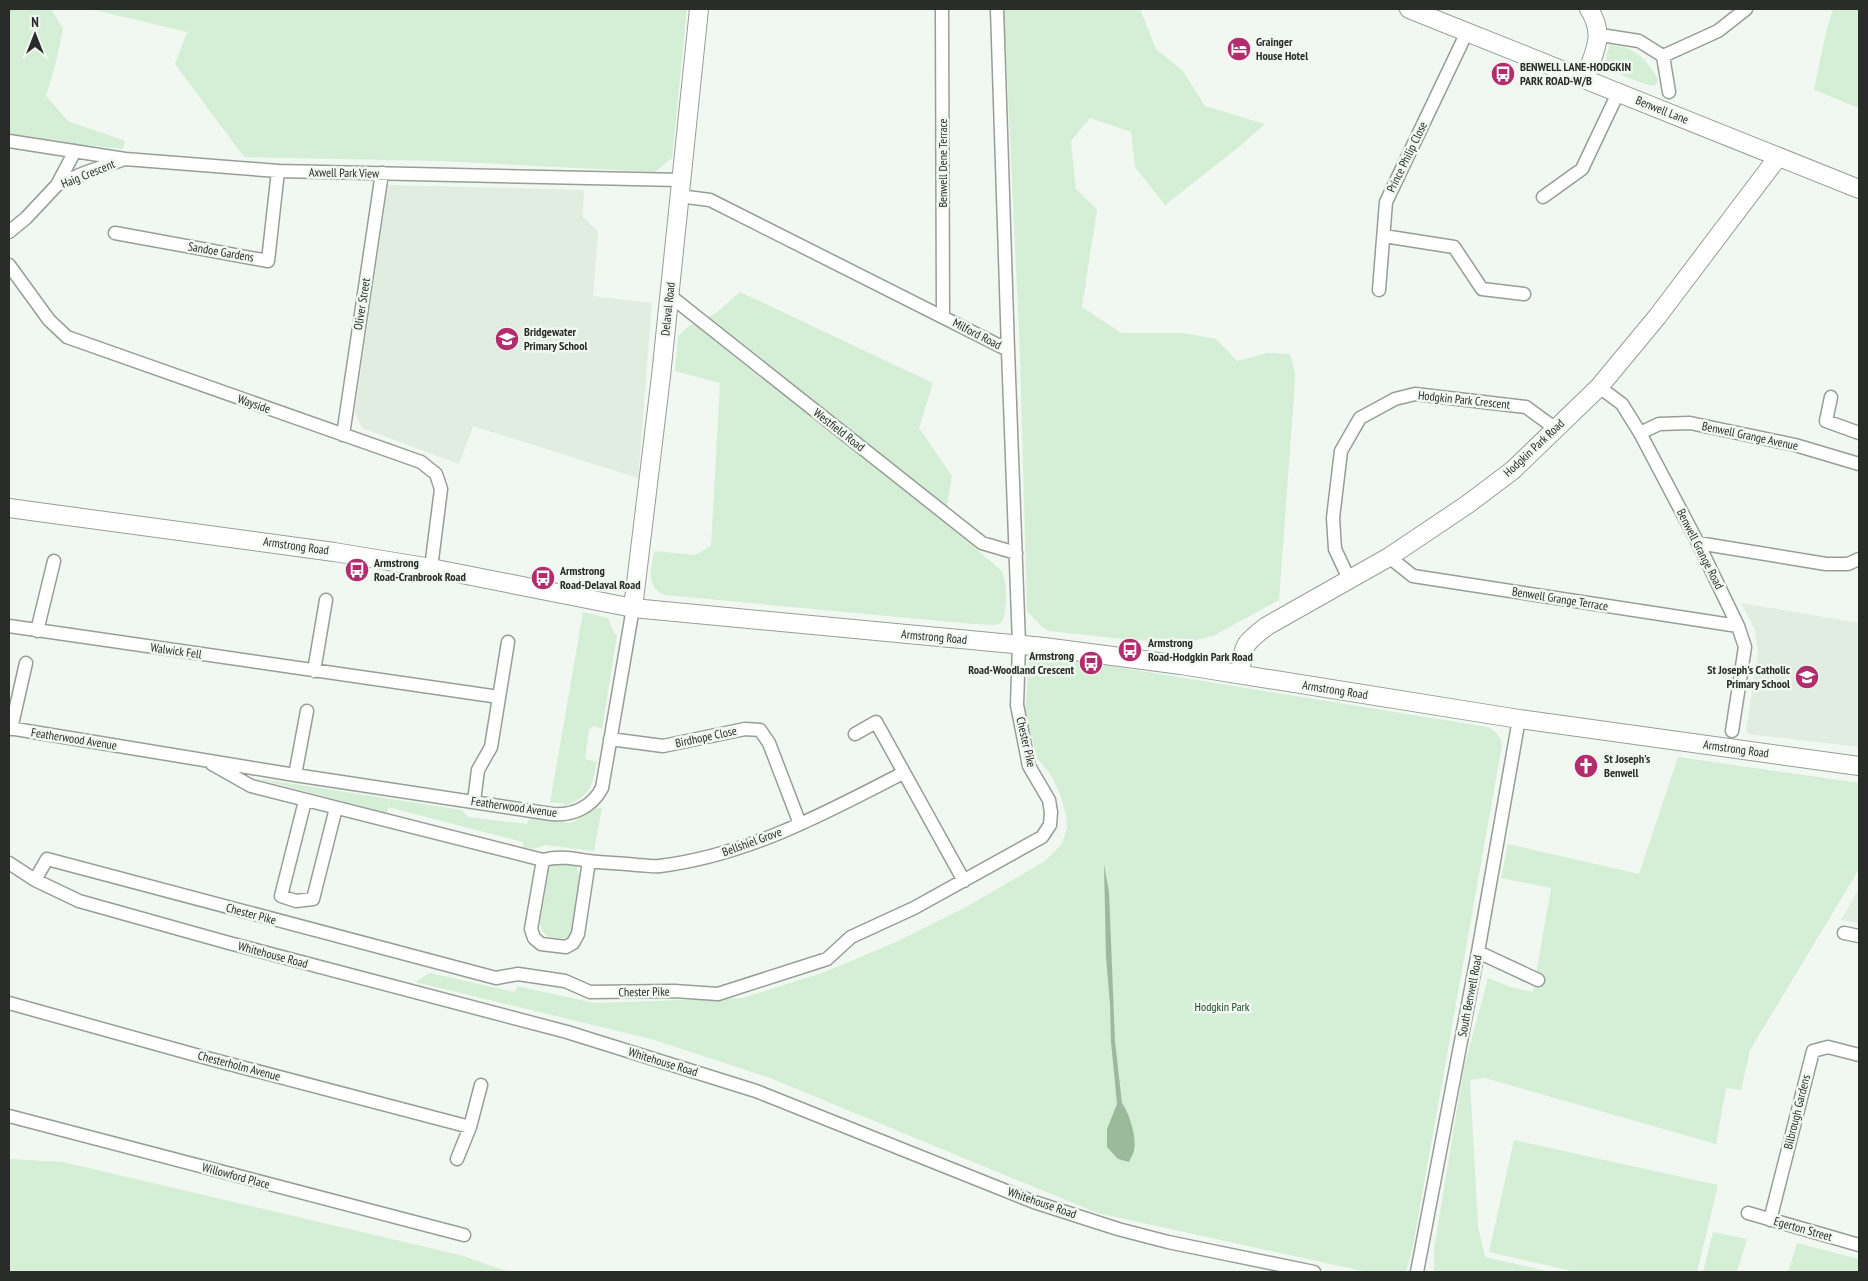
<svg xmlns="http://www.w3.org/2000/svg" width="1868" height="1281" viewBox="0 0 1868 1281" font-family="'PT Sans Narrow',sans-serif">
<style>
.built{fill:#e1ede1}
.green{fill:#d5eed6}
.water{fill:#9bba9c}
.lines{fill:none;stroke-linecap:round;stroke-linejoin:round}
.street-casing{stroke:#979d97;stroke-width:15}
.secondary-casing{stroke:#979d97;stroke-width:20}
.street{stroke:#fff;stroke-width:12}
.secondary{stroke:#fff;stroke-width:18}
.labels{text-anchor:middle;stroke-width:5;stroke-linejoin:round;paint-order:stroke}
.poi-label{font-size:12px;font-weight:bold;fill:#2a2c2a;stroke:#f1f8f1;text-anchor:start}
.street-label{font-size:12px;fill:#2a2c2a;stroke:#f1f8f1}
.park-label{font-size:12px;fill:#1c4a21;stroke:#f1f8f1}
</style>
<rect width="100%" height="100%" fill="#f1f8f1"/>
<path class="built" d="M 388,185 L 584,190 L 583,217 L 598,232 L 593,296 L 652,303 L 638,478 L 473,426 L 459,464 L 362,428 L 355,412 Z
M 1741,603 L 1859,623 L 1859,747 L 1748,734 L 1746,731 L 1758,652 L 1755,630 Z
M 1859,888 L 1859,923 L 1841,920 Z"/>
<path class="green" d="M 9,9 L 51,9 L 63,29 L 55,66 L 46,96 L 68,121 L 125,141 L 123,149 L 73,144 L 9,134 Z
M 91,9 L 687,9 L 672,158 L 655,172 L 440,161 L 244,157 L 175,64 L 187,32 Z
M 1004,9 L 1140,9 L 1156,49 L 1183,71 L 1205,106 L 1265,124 L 1240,146 L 1165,205 L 1135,167 L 1131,132 L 1090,118 L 1071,141 L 1076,189 L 1097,209 L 1082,307 L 1121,333 L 1183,333 L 1216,339 L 1237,361 L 1268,353 L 1290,354 L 1295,373 L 1294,396 L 1279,600 L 1213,636 L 1184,643 L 1123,639 L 1049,631 L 1041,626 L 1027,611 L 1020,354 Z
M 1833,9 L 1859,9 L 1859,108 L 1814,90 L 1826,32 Z
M 1610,45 C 1636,47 1645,58 1658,79 L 1656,85 L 1652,86 C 1639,81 1605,74 1606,57 C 1606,53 1609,49 1610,45 Z
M 740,292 L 933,383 L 919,428 L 952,476 L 944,522 L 1002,571 C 1007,582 1008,614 1001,623 L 995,625 L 973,624 L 665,595 C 644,586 652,570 654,551 L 695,555 L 711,546 L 720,383 L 675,371 L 678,336 L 689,326 L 716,313 Z
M 583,612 L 608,618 L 614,633 L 617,635 L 602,729 L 594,726 L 589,730 L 585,759 L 597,762 C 591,788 592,795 565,806 L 564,803 L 550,803 Z
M 1043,655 L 1487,727 C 1496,731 1500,735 1502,745 L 1413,1246 L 1406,1272 L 1367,1272 L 1097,1213 L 770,1078 L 651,1039 L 415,982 L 430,973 L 515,992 L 517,986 L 594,1003 L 743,998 L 825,972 L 896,942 L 966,907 L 1045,861 L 1061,845 L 1067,829 L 1066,815 L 1060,794 L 1051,775 L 1037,758 L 1025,712 L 1029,663 L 1034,658 Z
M 1678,757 L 1859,783 L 1859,869 L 1750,1050 L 1741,1090 L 1726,1088 L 1716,1144 L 1485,1078 L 1470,1080 L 1478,1226 L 1485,1257 L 1551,1272 L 1434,1272 L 1434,1249 L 1464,1067 L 1488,978 L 1510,987 L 1533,992 L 1551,888 L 1501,878 L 1508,844 L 1639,874 Z
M 255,778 L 462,810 L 468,817 L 527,824 L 529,818 L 571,823 L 597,808 L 602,808 L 594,851 L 545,845 L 533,849 L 523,847 L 523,842 L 388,807 L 387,813 Z
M 552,863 L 575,863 L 580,876 L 572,934 L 567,939 C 553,937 543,940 540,923 L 549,870 Z
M 1514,1140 L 1718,1185 L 1697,1272 L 1576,1272 L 1489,1252 Z
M 9,1159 L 63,1162 L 460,1255 L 509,1272 L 9,1272 Z
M 1713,1232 L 1747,1239 L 1737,1272 L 1703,1272 Z
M 1797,1243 L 1859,1259 L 1859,1272 L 1788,1272 Z"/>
<path class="water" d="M 1104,864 L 1109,892 L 1115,1041 L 1122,1103 C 1129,1113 1137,1137 1134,1150 C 1134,1154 1130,1158 1129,1162 L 1118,1159 L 1107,1147 L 1107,1129 L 1117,1104 L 1111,1042 L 1110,1005 L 1106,956 Z"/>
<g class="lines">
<g class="street-casing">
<path id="street" d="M 942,9 L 943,317
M 997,9 L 1008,350
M 1607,36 L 1639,41 L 1663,56 L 1669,92
M 1663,56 L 1718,31 L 1746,9
M 9,141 L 125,159 L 278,171 L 681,180
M 57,185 L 75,151
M 1543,197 L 1582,169 L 1618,93
M 9,232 L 26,218 L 57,185 L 84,173 L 122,160
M 115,233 L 268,261 L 278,171
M 1384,236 L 1454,247 L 1482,289 L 1524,294
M 9,265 L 49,320 L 67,337 L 421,462 L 436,474 L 441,489 L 431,568
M 1379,290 L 1386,202 L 1467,32
M 669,295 L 982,543 L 1016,553
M 1599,387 L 1622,404 L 1640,433 L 1698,543 L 1738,626 L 1745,647 L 1732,731
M 1831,397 L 1826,421 L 1859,433
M 1640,433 L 1659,424 L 1690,423 L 1795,445 L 1859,464
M 343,435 L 382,173
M 1698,543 L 1826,564 L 1848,564 L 1859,559
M 1389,557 L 1413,576 L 1738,626
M 1349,579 L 1335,549 L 1333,518 L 1341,451 L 1360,418 L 1395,399 L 1415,394 L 1526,407 L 1556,429
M 9,626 L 499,697
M 37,631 L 54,561
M 314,671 L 326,600
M 9,728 L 295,775 L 552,814 C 573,816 592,807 602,788 L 633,608
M 11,729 L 26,663
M 855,734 L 876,722 L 964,881
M 610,739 L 663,746 L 745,729 L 760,730 L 769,743 L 800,824
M 212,764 L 251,786 L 543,860
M 295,775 L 307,711
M 305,801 L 281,896 L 296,901 L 313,899 L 336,808
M 474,801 L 478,770 L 491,747 L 508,642
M 589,861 L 578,934 L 573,943 L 566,947 L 541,944 L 534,938 L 531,929 L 543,860 C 559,856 572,858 588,861 C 604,863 621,863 637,865 C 645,865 653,867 660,866 C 748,855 826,813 903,773
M 9,863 L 35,880 L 79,901 L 229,943 L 567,1032 L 756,1091 L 1034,1202 L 1118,1229 L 1168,1242 L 1314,1272
M 35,880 L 47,859 L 496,978 L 518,974 L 565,981 L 590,992 L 674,991 L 718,994 L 827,959 L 851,937 L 914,908 L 1042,837 L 1050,825 L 1051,812 L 1049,800 L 1029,766 L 1017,705 L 1019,644 L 1008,350 L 710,200 L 679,196
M 1844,933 L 1859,936
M 1478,952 L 1538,980
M 9,1003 L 203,1057 L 470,1127
M 9,1116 L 464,1235
M 457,1159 L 470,1127 L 481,1085
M 1748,1213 L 1859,1245
M 1770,1220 L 1813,1051 L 1828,1047 L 1859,1055
M 1417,1272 L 1478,952 L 1519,719"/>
</g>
<g class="secondary-casing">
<path id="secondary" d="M 1409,9 L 1859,189
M 1585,79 C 1594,51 1606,36 1589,9
M 9,508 L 334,552 L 431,568 L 633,608 L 1044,647 L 1181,665 L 1519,719 L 1859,766
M 633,608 L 661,376 L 699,9
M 1240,674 C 1244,645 1242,645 1267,626 L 1389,557 L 1468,504 L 1513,470 L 1599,387 L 1657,317 L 1778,157"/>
</g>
<use href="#street" class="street"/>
<use href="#secondary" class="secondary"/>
</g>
<defs>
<g id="hotel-disc" transform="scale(1.25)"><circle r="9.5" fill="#b32c6e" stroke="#f1f8f1"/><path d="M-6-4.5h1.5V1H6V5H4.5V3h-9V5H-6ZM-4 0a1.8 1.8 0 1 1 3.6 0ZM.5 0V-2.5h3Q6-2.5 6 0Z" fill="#fff"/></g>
<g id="bus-disc" transform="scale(1.25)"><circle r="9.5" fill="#b32c6e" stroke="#f1f8f1"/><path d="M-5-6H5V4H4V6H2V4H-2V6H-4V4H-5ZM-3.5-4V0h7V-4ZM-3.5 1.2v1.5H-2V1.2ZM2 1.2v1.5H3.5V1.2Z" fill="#fff"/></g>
<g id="school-disc" transform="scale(1.25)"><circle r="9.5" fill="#b32c6e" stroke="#f1f8f1"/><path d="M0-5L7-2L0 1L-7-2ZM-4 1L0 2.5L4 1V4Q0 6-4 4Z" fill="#fff"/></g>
<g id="church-disc" transform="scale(1.25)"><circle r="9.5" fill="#b32c6e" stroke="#f1f8f1"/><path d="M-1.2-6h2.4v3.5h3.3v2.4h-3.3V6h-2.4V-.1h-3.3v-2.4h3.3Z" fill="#fff"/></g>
</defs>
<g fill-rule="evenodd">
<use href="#hotel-disc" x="1239" y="49"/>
<use href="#bus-disc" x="1503" y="74"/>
<use href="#school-disc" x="507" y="339"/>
<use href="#bus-disc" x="357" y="570"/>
<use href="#bus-disc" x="543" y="578"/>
<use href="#bus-disc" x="1130" y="650"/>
<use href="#bus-disc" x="1091" y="663"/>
<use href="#school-disc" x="1807" y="677"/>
<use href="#church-disc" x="1586" y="766"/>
</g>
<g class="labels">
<g class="poi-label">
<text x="1256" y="46">Grainger<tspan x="1256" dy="14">House Hotel</tspan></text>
<text x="1520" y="71">BENWELL LANE-HODGKIN<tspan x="1520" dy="14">PARK ROAD-W/B</tspan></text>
<text x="524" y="336">Bridgewater<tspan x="524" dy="14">Primary School</tspan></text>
<text x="374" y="567">Armstrong<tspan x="374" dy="14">Road-Cranbrook Road</tspan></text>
<text x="560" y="575">Armstrong<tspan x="560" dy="14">Road-Delaval Road</tspan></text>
<text x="1148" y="647">Armstrong<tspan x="1148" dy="14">Road-Hodgkin Park Road</tspan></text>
<text x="1074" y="660" text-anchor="end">Armstrong<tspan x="1074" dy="14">Road-Woodland Crescent</tspan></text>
<text x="1790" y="674" text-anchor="end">St Joseph's Catholic<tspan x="1790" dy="14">Primary School</tspan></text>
<text x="1604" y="763">St Joseph's<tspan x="1604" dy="14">Benwell</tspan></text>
</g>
<g class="street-label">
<text transform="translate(1662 110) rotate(22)" y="4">Benwell Lane</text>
<text transform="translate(1407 157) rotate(-64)" y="4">Prince Philip Close</text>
<text transform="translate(943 163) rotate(-90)" y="4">Benwell Dene Terrace</text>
<text transform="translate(344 173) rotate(1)" y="4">Axwell Park View</text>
<text transform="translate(88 174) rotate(-22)" y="4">Haig Crescent</text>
<text transform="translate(221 252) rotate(10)" y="4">Sandoe Gardens</text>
<text transform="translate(362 304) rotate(-81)" y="4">Oliver Street</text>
<text transform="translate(668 309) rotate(-84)" y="4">Delaval Road</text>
<text transform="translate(977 334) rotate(27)" y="4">Milford Road</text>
<text transform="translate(1464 400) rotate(6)" y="4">Hodgkin Park Crescent</text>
<text transform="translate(254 404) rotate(19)" y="4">Wayside</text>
<text transform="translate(839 430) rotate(38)" y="4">Westfield Road</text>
<text transform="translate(1750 436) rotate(12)" y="4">Benwell Grange Avenue</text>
<text transform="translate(1534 448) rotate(-43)" y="4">Hodgkin Park Road</text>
<text transform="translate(296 546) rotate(8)" y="4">Armstrong Road</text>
<text transform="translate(1700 549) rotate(63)" y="4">Benwell Grange Road</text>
<text transform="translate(1560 599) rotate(9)" y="4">Benwell Grange Terrace</text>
<text transform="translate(934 637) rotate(5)" y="4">Armstrong Road</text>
<text transform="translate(176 651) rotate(8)" y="4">Walwick Fell</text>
<text transform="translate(1335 690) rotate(9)" y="4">Armstrong Road</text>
<text transform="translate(706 737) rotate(-12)" y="4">Birdhope Close</text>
<text transform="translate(74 739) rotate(9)" y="4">Featherwood Avenue</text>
<text transform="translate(1026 742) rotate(77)" y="4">Chester Pike</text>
<text transform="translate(1736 749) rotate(8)" y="4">Armstrong Road</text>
<text transform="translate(514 807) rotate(8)" y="4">Featherwood Avenue</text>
<text transform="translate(752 842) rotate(-20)" y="4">Bellshiel Grove</text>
<text transform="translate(251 914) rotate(15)" y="4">Chester Pike</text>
<text transform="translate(273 955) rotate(15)" y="4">Whitehouse Road</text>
<text transform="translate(644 992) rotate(-1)" y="4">Chester Pike</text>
<text transform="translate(1470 996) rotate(-79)" y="4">South Benwell Road</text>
<text transform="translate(663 1062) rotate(17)" y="4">Whitehouse Road</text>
<text transform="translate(239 1066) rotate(15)" y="4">Chesterholm Avenue</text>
<text transform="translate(1797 1112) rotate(-76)" y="4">Bilbrough Gardens</text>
<text transform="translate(236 1176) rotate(15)" y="4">Willowford Place</text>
<text transform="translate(1042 1203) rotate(19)" y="4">Whitehouse Road</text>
<text transform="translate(1803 1229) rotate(16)" y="4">Egerton Street</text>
</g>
<g class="park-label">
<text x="1222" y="1011">Hodgkin Park</text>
</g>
</g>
<rect width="1868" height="1281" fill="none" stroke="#2a2c2a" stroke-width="20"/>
<g transform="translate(35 35)" stroke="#f1f8f1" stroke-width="4" paint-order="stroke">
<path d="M0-4L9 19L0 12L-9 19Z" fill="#2a2c2a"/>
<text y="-8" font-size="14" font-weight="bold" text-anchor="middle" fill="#2a2c2a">N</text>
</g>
</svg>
